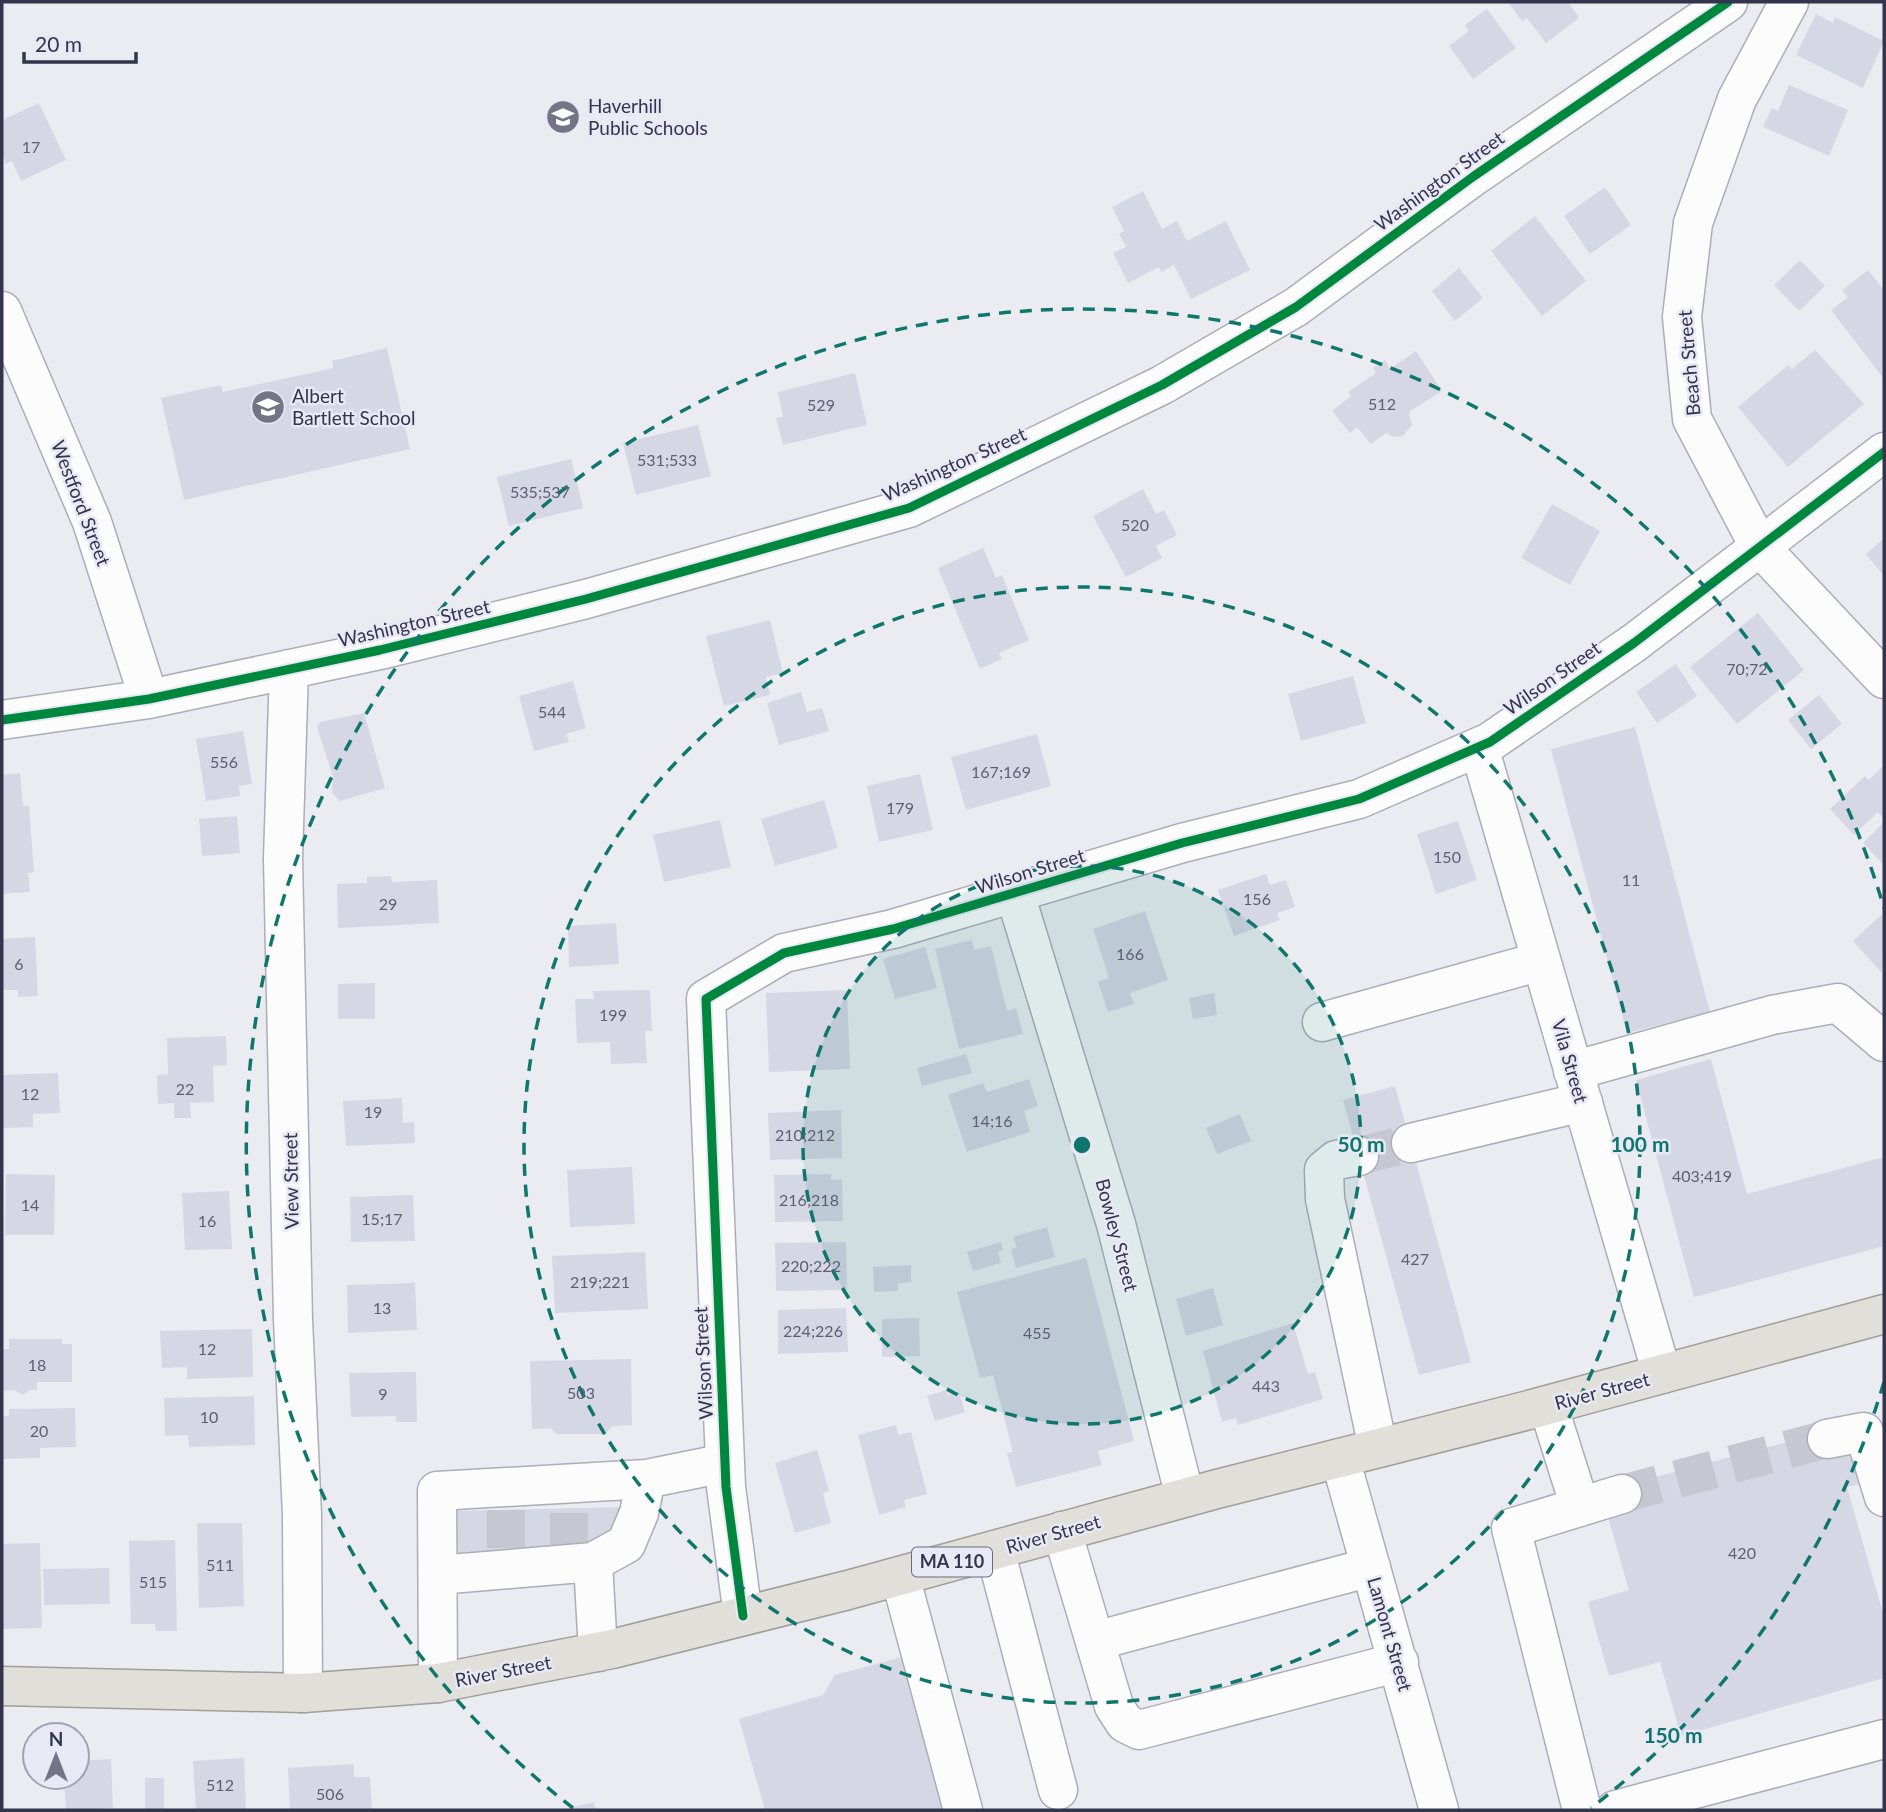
<svg xmlns="http://www.w3.org/2000/svg" width="1886" height="1812" viewBox="0 0 1886 1812" font-family="Lato,sans-serif">
<style>
.building{fill:#d5d7e5}
.lines{fill:none;stroke-linecap:round;stroke-linejoin:round}
.minor-tunnel{stroke:#c6c7d1;stroke-width:38;stroke-dasharray:38 19;stroke-linecap:butt}
.minor-casing{stroke:#acadb9;stroke-width:41}
.major-casing{stroke:#9f9e97;stroke-width:41}
.minor{stroke:#fcfcfd;stroke-width:38}
.major{stroke:#e0dfd9;stroke-width:38}
.cycleway-casing{stroke:#e8e9f5;stroke-width:13}
.cycleway{stroke:#00873e;stroke-width:9}
.ring{fill:none;stroke:#0f766e;stroke-width:3.5;stroke-dasharray:12 9}
.labels{text-anchor:middle;stroke-width:5;stroke-linejoin:round;paint-order:stroke}
.number-label{font-size:16px;fill:#5c5e74}
.shield{fill:#e8e9f5;stroke:#696b7f;stroke-width:2}
.shield-label{font-size:18px;font-weight:bold;fill:#33354d}
.poi-label{font-size:19px;fill:#33354d;stroke:#e8e9f5;text-anchor:start}
.street-label{font-size:19px;fill:#33354d;stroke:#e8e9f5}
.centre{fill:#0f766e;stroke:#e8e9f5;stroke-width:3.5}
.ring-label{font-size:21px;text-anchor:middle;font-weight:bold;fill:#0f766e;stroke:#e8e9f5;stroke-width:5;stroke-linejoin:round;paint-order:stroke}
</style>
<rect width="100%" height="100%" fill="#ebecf2"/>
<path class="building" d="M 1508,2 L 1568,2 L 1579,18 L 1546,43 L 1527,18 L 1522,21 Z
M 1487,9 L 1516,48 L 1473,79 L 1449,46 L 1469,31 L 1465,25 Z
M 1816,14 L 1833,23 L 1835,17 L 1884,41 L 1863,88 L 1796,55 Z
M 1789,85 L 1848,110 L 1829,156 L 1763,127 L 1772,108 L 1778,111 Z
M 39,103 L 66,160 L 21,181 L 12,161 L 6,164 L 2,155 L 2,120 Z
M 1605,187 L 1631,225 L 1590,254 L 1564,216 Z
M 1143,191 L 1162,229 L 1177,221 L 1187,241 L 1226,221 L 1250,270 L 1191,299 L 1174,265 L 1161,272 L 1159,267 L 1128,283 L 1113,253 L 1126,247 L 1119,234 L 1124,231 L 1112,207 Z
M 1535,216 L 1586,281 L 1542,316 L 1491,251 Z
M 1800,260 L 1825,286 L 1799,311 L 1774,285 Z
M 1459,268 L 1483,298 L 1455,321 L 1432,291 Z
M 1868,270 L 1884,290 L 1884,379 L 1831,310 L 1848,297 L 1842,290 Z
M 387,348 L 410,449 L 184,500 L 161,398 L 221,385 L 223,392 L 333,368 L 332,361 Z
M 1815,350 L 1864,404 L 1788,467 L 1738,407 L 1788,365 L 1792,369 Z
M 1416,351 L 1442,391 L 1409,412 L 1412,425 L 1403,436 L 1394,437 L 1386,433 L 1371,444 L 1357,427 L 1350,433 L 1332,411 L 1351,396 L 1348,392 L 1376,373 L 1373,368 L 1385,360 L 1390,369 Z
M 855,373 L 867,425 L 783,445 L 776,418 L 783,417 L 778,392 Z
M 698,425 L 711,476 L 636,495 L 623,443 Z
M 571,459 L 583,508 L 509,526 L 497,477 Z
M 1143,489 L 1156,514 L 1164,510 L 1177,535 L 1156,546 L 1162,558 L 1126,577 L 1093,516 Z
M 1552,504 L 1600,531 L 1570,585 L 1521,558 Z
M 1884,538 L 1884,576 L 1866,554 Z
M 983,548 L 996,578 L 1002,575 L 1029,640 L 999,653 L 1002,659 L 980,669 L 938,568 Z
M 1758,613 L 1804,670 L 1737,724 L 1690,667 Z
M 770,620 L 783,673 L 766,677 L 770,695 L 724,706 L 706,636 Z
M 1676,664 L 1697,696 L 1657,723 L 1636,692 Z
M 1353,676 L 1366,723 L 1301,741 L 1288,694 Z
M 573,681 L 586,728 L 566,734 L 569,742 L 534,751 L 519,696 Z
M 801,692 L 807,712 L 822,708 L 829,731 L 779,745 L 767,703 Z
M 1819,695 L 1842,724 L 1811,749 L 1788,720 Z
M 364,713 L 385,788 L 340,801 L 332,793 L 333,777 L 317,727 L 320,722 Z
M 1635,727 L 1710,1012 L 1627,1033 L 1551,749 Z
M 243,731 L 252,784 L 239,786 L 240,796 L 206,801 L 196,739 Z
M 1037,734 L 1051,786 L 966,810 L 951,757 Z
M 1884,765 L 1884,819 L 1878,812 L 1854,835 L 1830,809 L 1865,776 L 1869,780 Z
M 20,773 L 23,806 L 29,806 L 34,872 L 28,873 L 30,892 L 2,894 L 2,775 Z
M 920,774 L 933,830 L 879,842 L 867,786 Z
M 824,800 L 838,848 L 775,866 L 761,819 Z
M 237,816 L 240,853 L 202,856 L 199,819 Z
M 720,820 L 731,867 L 664,882 L 653,835 Z
M 1458,821 L 1477,880 L 1436,894 L 1417,834 Z
M 1884,822 L 1884,865 L 1863,843 Z
M 1266,874 L 1270,885 L 1286,880 L 1295,907 L 1277,913 L 1280,920 L 1234,936 L 1218,890 Z
M 391,876 L 392,882 L 437,880 L 439,923 L 338,928 L 337,884 L 367,883 L 367,877 Z
M 1145,911 L 1168,980 L 1130,993 L 1134,1004 L 1108,1012 L 1098,982 L 1109,978 L 1093,929 Z
M 1881,915 L 1884,919 L 1882,973 L 1853,941 Z
M 616,923 L 619,964 L 569,967 L 568,926 Z
M 35,937 L 38,996 L 18,997 L 18,990 L 2,990 L 2,939 Z
M 972,940 L 974,950 L 991,946 L 1007,1011 L 1016,1008 L 1023,1034 L 959,1049 L 935,949 Z
M 925,947 L 937,988 L 895,999 L 883,959 Z
M 375,983 L 375,1019 L 338,1019 L 338,984 Z
M 650,990 L 652,1031 L 645,1031 L 647,1063 L 611,1064 L 610,1042 L 577,1043 L 575,999 L 594,999 L 593,991 Z
M 847,990 L 850,1069 L 769,1072 L 766,993 Z
M 1214,993 L 1217,1015 L 1193,1019 L 1189,998 Z
M 226,1036 L 227,1065 L 213,1066 L 214,1102 L 190,1103 L 191,1118 L 174,1118 L 174,1103 L 158,1104 L 157,1075 L 168,1074 L 167,1038 Z
M 966,1054 L 972,1073 L 922,1086 L 917,1068 Z
M 1711,1059 L 1747,1194 L 1884,1157 L 1884,1246 L 1694,1297 L 1636,1080 Z
M 58,1073 L 60,1113 L 33,1114 L 33,1127 L 3,1128 L 2,1075 Z
M 1029,1079 L 1038,1106 L 1024,1111 L 1030,1132 L 967,1152 L 948,1095 L 983,1083 L 987,1092 Z
M 1395,1086 L 1471,1362 L 1419,1375 L 1343,1100 Z
M 402,1098 L 403,1123 L 414,1122 L 415,1143 L 346,1146 L 343,1101 Z
M 841,1110 L 842,1158 L 770,1160 L 768,1113 Z
M 1240,1114 L 1251,1141 L 1217,1154 L 1206,1128 Z
M 632,1167 L 635,1224 L 570,1227 L 567,1170 Z
M 6,1174 L 55,1175 L 54,1235 L 5,1235 Z
M 831,1174 L 831,1180 L 842,1179 L 843,1221 L 775,1222 L 774,1175 Z
M 229,1191 L 232,1249 L 185,1250 L 182,1193 Z
M 413,1195 L 415,1241 L 351,1242 L 350,1197 Z
M 1047,1227 L 1055,1257 L 1016,1268 L 1011,1249 L 1017,1248 L 1013,1237 Z
M 846,1242 L 847,1290 L 776,1291 L 775,1243 Z
M 1001,1242 L 1003,1250 L 998,1252 L 1001,1263 L 973,1271 L 967,1252 Z
M 645,1252 L 648,1309 L 555,1313 L 552,1256 Z
M 1086,1258 L 1134,1441 L 1098,1451 L 1102,1465 L 1016,1487 L 1007,1453 L 1013,1452 L 993,1375 L 980,1378 L 957,1292 Z
M 911,1265 L 911,1282 L 898,1283 L 898,1291 L 874,1292 L 873,1267 Z
M 415,1283 L 417,1330 L 348,1333 L 347,1285 Z
M 1213,1288 L 1223,1325 L 1186,1336 L 1176,1299 Z
M 846,1308 L 848,1352 L 778,1354 L 778,1310 Z
M 919,1318 L 920,1356 L 882,1357 L 882,1319 Z
M 1293,1323 L 1308,1374 L 1315,1372 L 1323,1399 L 1238,1425 L 1236,1418 L 1222,1422 L 1203,1351 Z
M 252,1329 L 253,1377 L 187,1379 L 187,1367 L 162,1368 L 160,1331 Z
M 9,1339 L 62,1339 L 62,1344 L 72,1344 L 72,1382 L 37,1382 L 37,1390 L 30,1390 L 23,1395 L 14,1390 L 2,1391 L 2,1349 L 9,1349 Z
M 631,1359 L 632,1425 L 612,1426 L 605,1434 L 557,1434 L 551,1428 L 532,1429 L 530,1361 Z
M 416,1372 L 417,1422 L 396,1422 L 396,1416 L 351,1417 L 349,1373 Z
M 946,1390 L 948,1395 L 959,1392 L 965,1412 L 935,1421 L 927,1396 Z
M 254,1396 L 255,1445 L 189,1447 L 188,1435 L 165,1436 L 164,1398 Z
M 75,1408 L 76,1447 L 40,1448 L 40,1458 L 2,1459 L 2,1416 L 9,1416 L 9,1409 Z
M 896,1425 L 898,1435 L 911,1432 L 927,1494 L 904,1500 L 906,1507 L 879,1515 L 858,1435 Z
M 1818,1434 L 1853,1454 L 1863,1483 L 1847,1487 L 1884,1617 L 1884,1678 L 1681,1736 L 1660,1662 L 1609,1676 L 1588,1602 L 1629,1590 L 1608,1517 L 1628,1484 Z
M 817,1450 L 829,1491 L 823,1493 L 831,1523 L 795,1533 L 775,1463 Z
M 620,1507 L 621,1538 L 578,1551 L 458,1555 L 455,1511 Z
M 197,1523 L 242,1523 L 244,1606 L 199,1608 Z
M 175,1540 L 177,1631 L 156,1631 L 155,1624 L 131,1624 L 129,1541 Z
M 40,1543 L 42,1628 L 2,1629 L 2,1544 Z
M 109,1568 L 110,1604 L 44,1605 L 43,1569 Z
M 902,1657 L 922,1670 L 962,1810 L 765,1810 L 739,1719 L 823,1695 L 835,1675 Z
M 244,1758 L 246,1810 L 196,1810 L 193,1761 Z
M 111,1759 L 113,1808 L 66,1810 L 64,1777 L 77,1777 L 77,1761 Z
M 354,1764 L 354,1777 L 370,1777 L 372,1810 L 290,1810 L 288,1768 Z
M 145,1778 L 164,1778 L 164,1810 L 145,1810 Z
M 594,1802 L 596,1810 L 565,1810 L 565,1809 Z"/>
<g class="lines">
<path class="minor-tunnel" d="M 1359,1156 L 1411,1143
M 1622,1494 L 1827,1439
M 506,1510 L 506,1553
M 569,1551 L 569,1508"/>
<g class="minor-casing">
<path id="minor" d="M 1789,2 L 1737,99 L 1693,223 L 1682,317 L 1692,419 L 1759,546 L 1884,679
M 2,311 L 92,522 L 149,699
M 289,669 L 283,859 L 293,1320 L 302,1515 L 303,1693
M 2,720 L 149,699 L 380,650 L 586,599 L 909,508 L 1162,385 L 1296,307 L 1474,176 L 1728,2
M 1479,747 L 1662,1374
M 1015,894 L 1116,1224 L 1185,1497
M 1322,1022 L 1541,961
M 1573,1071 L 1772,1015 L 1838,1003 L 1884,1042
M 1411,1143 L 1583,1102
M 1359,1156 L 1336,1160 L 1324,1170 L 1325,1199 L 1378,1448
M 1548,1405 L 1580,1507
M 1827,1439 L 1864,1432 L 1884,1497
M 1340,1458 L 1439,1810
M 1062,1531 L 1114,1706 L 1125,1723 L 1139,1730 L 1399,1662
M 995,1550 L 1058,1790
M 593,1562 L 626,1544 L 639,1513 L 646,1479
M 438,1575 L 593,1562 L 598,1652
M 900,1576 L 963,1810
M 743,1616 L 726,1487 L 706,999 L 784,953 L 893,929 L 1182,843 L 1359,799 L 1490,742 L 1634,643 L 1884,452
M 1095,1641 L 1371,1567
M 438,1683 L 437,1491 L 646,1479 L 725,1463
M 1582,1810 L 1511,1528 L 1622,1494
M 1615,1810 L 1884,1739"/>
</g>
<g class="major-casing">
<path id="major" d="M 2,1686 L 303,1693 L 438,1683 L 612,1649 L 848,1590 L 1217,1489 L 1529,1410 L 1884,1314"/>
</g>
<use href="#minor" class="minor"/>
<use href="#major" class="major"/>
<g class="cycleway-casing">
<path id="cycleway" d="M 2,720 L 149,699 L 380,650 L 586,599 L 909,508 L 1162,385 L 1296,307 L 1474,176 L 1728,2
M 743,1616 L 726,1487 L 706,999 L 784,953 L 893,929 L 1182,843 L 1359,799 L 1490,742 L 1634,643 L 1884,452"/>
</g>
<use href="#cycleway" class="cycleway"/>
</g>
<circle cx="1082" cy="1145" r="279" fill="#0f766e" fill-opacity=".12"/>
<g class="ring">
<circle cx="1082" cy="1145" r="279"/>
<circle cx="1082" cy="1145" r="558"/>
<path d="M1884 1382A836 836 0 0 1 1591 1808M573 1808A836 836 0 1 1 1884 908"/>
</g>
<defs>
<g id="school-disc" transform="scale(1.75)"><circle r="9.5" fill="#737587" stroke="#e8e9f5"/><path d="M0-5L7-2L0 1L-7-2ZM-4 1L0 2.5L4 1V4Q0 6-4 4Z" fill="#fff"/></g>
</defs>
<g fill-rule="evenodd">
<use href="#school-disc" x="563" y="117"/>
<use href="#school-disc" x="268" y="407"/>
</g>
<g class="labels">
<g class="number-label">
<text x="31" y="153">17</text>
<text x="1382" y="410">512</text>
<text x="821" y="411">529</text>
<text x="667" y="466">531;533</text>
<text x="540" y="498">535;537</text>
<text x="1135" y="531">520</text>
<text x="1747" y="675">70;72</text>
<text x="552" y="718">544</text>
<text x="224" y="768">556</text>
<text x="1001" y="778">167;169</text>
<text x="900" y="814">179</text>
<text x="1447" y="863">150</text>
<text x="1631" y="886">11</text>
<text x="1257" y="905">156</text>
<text x="388" y="910">29</text>
<text x="1130" y="960">166</text>
<text x="19" y="970">6</text>
<text x="613" y="1021">199</text>
<text x="185" y="1095">22</text>
<text x="30" y="1100">12</text>
<text x="373" y="1118">19</text>
<text x="992" y="1127">14;16</text>
<text x="805" y="1141">210;212</text>
<text x="1702" y="1182">403;419</text>
<text x="809" y="1206">216;218</text>
<text x="30" y="1211">14</text>
<text x="382" y="1225">15;17</text>
<text x="207" y="1227">16</text>
<text x="1415" y="1265">427</text>
<text x="811" y="1272">220;222</text>
<text x="600" y="1288">219;221</text>
<text x="382" y="1314">13</text>
<text x="813" y="1337">224;226</text>
<text x="1037" y="1339">455</text>
<text x="207" y="1355">12</text>
<text x="37" y="1371">18</text>
<text x="1266" y="1392">443</text>
<text x="581" y="1399">503</text>
<text x="383" y="1400">9</text>
<text x="209" y="1423">10</text>
<text x="39" y="1437">20</text>
<text x="1742" y="1559">420</text>
<text x="220" y="1571">511</text>
<text x="153" y="1588">515</text>
<text x="220" y="1791">512</text>
<text x="330" y="1800">506</text>
</g>
<rect class="shield" x="912" y="1547.5" width="80" height="29" rx="5"/>
<g class="shield-label">
<text x="952" y="1568">MA 110</text>
</g>
<g class="poi-label">
<text x="588" y="113">Haverhill<tspan x="588" dy="22">Public Schools</tspan></text>
<text x="292" y="403">Albert<tspan x="292" dy="22">Bartlett School</tspan></text>
</g>
<g class="street-label">
<text transform="translate(1439 181) rotate(-36)" y="7">Washington Street</text>
<text transform="translate(1689 363) rotate(-95)" y="7">Beach Street</text>
<text transform="translate(954 464) rotate(-24)" y="7">Washington Street</text>
<text transform="translate(81 503) rotate(69)" y="7">Westford Street</text>
<text transform="translate(414 623) rotate(-13)" y="7">Washington Street</text>
<text transform="translate(1552 678) rotate(-35)" y="7">Wilson Street</text>
<text transform="translate(1030 871) rotate(-17)" y="7">Wilson Street</text>
<text transform="translate(1570 1061) rotate(74)" y="7">Vila Street</text>
<text transform="translate(291 1181) rotate(-91)" y="7">View Street</text>
<text transform="translate(1117 1235) rotate(75)" y="7">Bowley Street</text>
<text transform="translate(703 1363) rotate(-93)" y="7">Wilson Street</text>
<text transform="translate(1602 1391) rotate(-15)" y="7">River Street</text>
<text transform="translate(1053 1534) rotate(-16)" y="7">River Street</text>
<text transform="translate(1390 1634) rotate(74)" y="7">Lamont Street</text>
<text transform="translate(503 1671) rotate(-11)" y="7">River Street</text>
</g>
</g>
<circle cx="1082" cy="1145" r="10" class="centre"/>
<g class="ring-label">
<text x="1361" y="1152">50 m</text>
<text x="1640" y="1152">100 m</text>
<text x="1673" y="1743">150 m</text>
</g>
<rect width="1886" height="1812" fill="none" stroke="#33354d" stroke-width="7"/>
<g transform="translate(56 1756)"><circle r="33" fill="#e8e9f5" stroke="#a0a1b2" stroke-width="2"/>
<path d="M0-5L12 26L0 18L-12 26Z" fill="#737587"/>
<text y="-10" font-size="19" font-weight="bold" text-anchor="middle" fill="#33354d">N</text>
</g>
<path d="M24 52v10h112v-10" fill="none" stroke="#33354d" stroke-width="3.5"/>
<text x="35" y="52" font-size="21" fill="#33354d" stroke="#e8e9f5" stroke-width="5" paint-order="stroke">20 m</text>
</svg>
